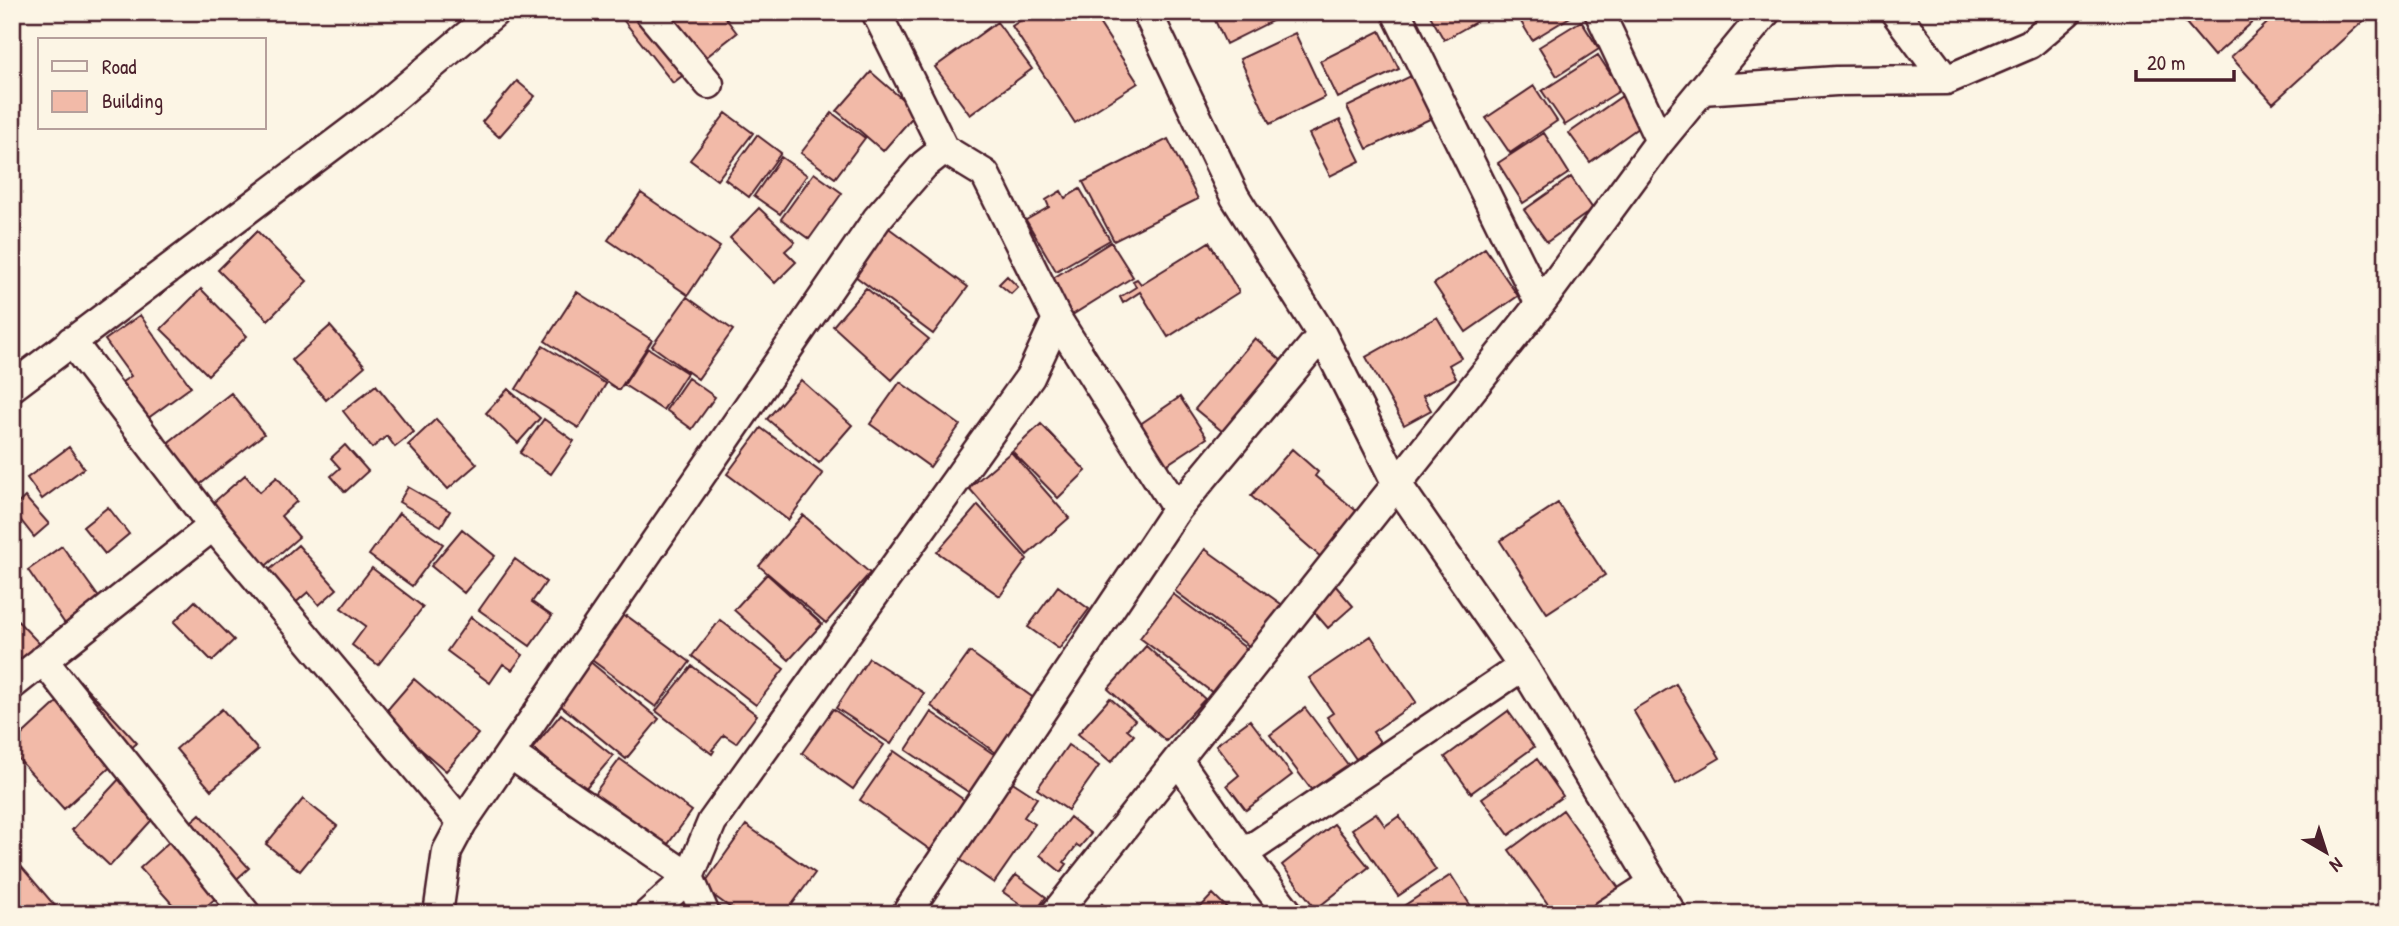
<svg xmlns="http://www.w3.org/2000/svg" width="2399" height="926" viewBox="0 0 2399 926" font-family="'Patrick Hand',sans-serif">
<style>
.building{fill:#f2baa8;stroke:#4a1f2b;stroke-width:2}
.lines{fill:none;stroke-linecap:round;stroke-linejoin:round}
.minor-casing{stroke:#4a1f2b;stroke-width:33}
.minor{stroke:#fcf5e5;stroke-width:28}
</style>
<rect width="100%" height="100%" fill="#fcf5e5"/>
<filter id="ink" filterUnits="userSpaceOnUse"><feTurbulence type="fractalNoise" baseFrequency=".0143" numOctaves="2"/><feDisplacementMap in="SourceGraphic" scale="14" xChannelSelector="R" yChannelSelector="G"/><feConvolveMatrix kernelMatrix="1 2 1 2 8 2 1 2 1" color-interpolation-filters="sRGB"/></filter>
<g filter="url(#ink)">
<path class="building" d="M 617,12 L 721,12 L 737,33 L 673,83 Z
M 1033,12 L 1092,12 L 1138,83 L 1075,123 L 1012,26 Z
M 1211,12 L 1285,12 L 1286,14 L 1226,44 Z
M 1428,12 L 1493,12 L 1444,40 Z
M 1515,12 L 1574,12 L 1575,14 L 1532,40 Z
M 2199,12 L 2264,12 L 2214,56 L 2186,23 Z
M 2279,12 L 2369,12 L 2371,14 L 2273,103 L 2231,57 Z
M 1581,21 L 1599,49 L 1557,76 L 1539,47 Z
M 997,22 L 1032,69 L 970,115 L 935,67 Z
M 1380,31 L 1399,69 L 1338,98 L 1320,61 Z
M 1295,33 L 1325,97 L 1270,124 L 1240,59 Z
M 1598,55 L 1621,90 L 1565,125 L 1542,91 Z
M 871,72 L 917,112 L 883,151 L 837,111 Z
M 1413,75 L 1434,117 L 1367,149 L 1347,107 Z
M 517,81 L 535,96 L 499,137 L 482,122 Z
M 1534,86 L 1557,121 L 1510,153 L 1486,118 Z
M 1622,96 L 1642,125 L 1590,162 L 1569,133 Z
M 726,113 L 753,133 L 717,180 L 690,160 Z
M 832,113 L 865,138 L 835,178 L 801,153 Z
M 1340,120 L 1360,161 L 1330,176 L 1309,134 Z
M 1544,133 L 1569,173 L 1523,203 L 1498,163 Z
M 757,135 L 781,153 L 749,197 L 725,179 Z
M 1168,139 L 1198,199 L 1114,241 L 1083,182 Z
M 781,157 L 807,175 L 780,214 L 754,196 Z
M 814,173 L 842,193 L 809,239 L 781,219 Z
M 1571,177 L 1593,209 L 1547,242 L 1524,210 Z
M 1080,189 L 1110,240 L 1056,271 L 1026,220 L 1049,207 L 1046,200 L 1061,191 L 1065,198 Z
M 641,193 L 720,247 L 688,295 L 608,240 Z
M 759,208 L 795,242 L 785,251 L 796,262 L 775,283 L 730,238 Z
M 886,226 L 968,287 L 933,334 L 851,273 Z
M 257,231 L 307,281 L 268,320 L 218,270 Z
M 1111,242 L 1133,277 L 1064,320 L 1042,285 Z
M 1209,242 L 1239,292 L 1168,337 L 1140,292 L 1123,303 L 1120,297 L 1136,287 L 1133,281 L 1137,279 L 1141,284 Z
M 1485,248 L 1518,296 L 1466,332 L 1434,284 Z
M 1007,276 L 1018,287 L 1011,294 L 999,284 Z
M 866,288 L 929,339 L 892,380 L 833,326 Z
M 201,289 L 247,336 L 208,375 L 161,329 Z
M 577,292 L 652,340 L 619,390 L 545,341 Z
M 687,297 L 733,330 L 698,379 L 652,346 Z
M 140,315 L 191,387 L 144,421 L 119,384 L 131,376 L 105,340 Z
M 1437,317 L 1461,358 L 1449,365 L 1456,378 L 1423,396 L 1431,410 L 1404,425 L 1366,357 Z
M 330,326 L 365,366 L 326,400 L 292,360 Z
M 1255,338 L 1288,366 L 1228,436 L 1195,409 Z
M 543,346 L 606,384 L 579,428 L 516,389 Z
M 648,348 L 687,373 L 663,410 L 624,385 Z
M 688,378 L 715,397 L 692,429 L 666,410 Z
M 801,380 L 852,425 L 819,463 L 767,419 Z
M 900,382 L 960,425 L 930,467 L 870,424 Z
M 376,385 L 414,432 L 395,447 L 387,436 L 372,448 L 343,411 Z
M 508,389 L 540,418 L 518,443 L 486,413 Z
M 231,393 L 264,434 L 198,486 L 165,445 Z
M 1180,397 L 1207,438 L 1157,471 L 1130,431 Z
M 436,419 L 477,464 L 448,489 L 408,445 Z
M 544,419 L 574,441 L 551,474 L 520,453 Z
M 1041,424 L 1086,471 L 1058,498 L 1012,451 Z
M 761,428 L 823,474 L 788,520 L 727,474 Z
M 345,445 L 368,471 L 345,492 L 331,476 L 340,468 L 331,458 Z
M 69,447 L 84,468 L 42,499 L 27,478 Z
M 1292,449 L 1318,472 L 1315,476 L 1360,514 L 1322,558 L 1251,496 Z
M 1011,452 L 1069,518 L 1027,555 L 969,488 Z
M 245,475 L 260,492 L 277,477 L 297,501 L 281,516 L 299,537 L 261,570 L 207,508 Z
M 408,487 L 450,511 L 441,526 L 399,502 Z
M 25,497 L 49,524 L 34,537 L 12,509 Z
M 1558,503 L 1605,575 L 1547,613 L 1500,541 Z
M 978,505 L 1027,559 L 1000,596 L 937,552 Z
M 108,507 L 129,534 L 105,554 L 83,527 Z
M 399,513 L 443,544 L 412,586 L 369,555 Z
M 803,515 L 870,573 L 826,623 L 759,566 Z
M 462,529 L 495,556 L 464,593 L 431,566 Z
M 298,545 L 337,589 L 319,605 L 308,592 L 293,605 L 266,573 Z
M 62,546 L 105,606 L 70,631 L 28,570 Z
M 1205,549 L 1288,609 L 1257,652 L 1175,591 Z
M 515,559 L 546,582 L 532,602 L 552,616 L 530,646 L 479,610 Z
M 372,568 L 423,607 L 378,665 L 352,645 L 366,626 L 341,608 Z
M 767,574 L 822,624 L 789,660 L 734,610 Z
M 1334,584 L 1353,606 L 1328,628 L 1309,606 Z
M 1058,586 L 1089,609 L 1059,649 L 1028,627 Z
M 1173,594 L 1254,654 L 1221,699 L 1140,638 Z
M 195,601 L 234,640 L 212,661 L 174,622 Z
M 622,614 L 625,617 L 627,616 L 690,662 L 656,707 L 589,658 Z
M 12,615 L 57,662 L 12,704 Z
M 471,617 L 523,655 L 512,670 L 503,664 L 490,683 L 447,651 Z
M 720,620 L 784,669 L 756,705 L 692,656 Z
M 1371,636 L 1416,702 L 1373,732 L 1380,742 L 1356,759 L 1327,717 L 1333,713 L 1309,678 Z
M 1146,646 L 1205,699 L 1166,741 L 1108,689 Z
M 970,652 L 1035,699 L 996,753 L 931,706 Z
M 869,658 L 924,693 L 891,744 L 836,708 Z
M 588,660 L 659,719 L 626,759 L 554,700 Z
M 692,666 L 757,715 L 736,743 L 724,735 L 712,750 L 714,751 L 712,754 L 656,711 Z
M 414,679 L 478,734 L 446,771 L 382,716 Z
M 80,681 L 137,743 L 64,809 L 12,752 L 12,744 Z
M 1676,684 L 1720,758 L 1676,784 L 1633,710 Z
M 1110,698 L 1135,720 L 1127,729 L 1134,735 L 1111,762 L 1078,734 Z
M 1305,708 L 1349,766 L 1314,793 L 1270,735 Z
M 222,709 L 258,750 L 211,790 L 176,749 Z
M 833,709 L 884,745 L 853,789 L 802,753 Z
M 1508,711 L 1534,747 L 1471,793 L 1445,757 Z
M 931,712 L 995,755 L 970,793 L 906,750 Z
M 561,714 L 613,756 L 584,790 L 533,748 Z
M 1250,720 L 1292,775 L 1246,810 L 1227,785 L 1239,775 L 1216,745 Z
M 1068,745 L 1099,766 L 1068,810 L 1037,789 Z
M 894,751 L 967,802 L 932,851 L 860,800 Z
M 620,759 L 692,811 L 663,851 L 591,798 Z
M 1537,759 L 1563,796 L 1509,835 L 1482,798 Z
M 121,777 L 159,812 L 110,866 L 72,830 Z
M 1011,781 L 1037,798 L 1024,817 L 1035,824 L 994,883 L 958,858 Z
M 303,799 L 337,826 L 300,871 L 266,844 Z
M 1563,810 L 1623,894 L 1595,914 L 1555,914 L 1509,850 Z
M 1376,813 L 1385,826 L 1399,816 L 1436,870 L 1398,896 L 1352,829 Z
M 200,814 L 249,868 L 198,914 L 181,914 L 140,868 Z
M 1070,817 L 1091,834 L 1080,847 L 1077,845 L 1064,862 L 1067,864 L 1061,872 L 1040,855 Z
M 1334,824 L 1369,867 L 1316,909 L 1282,865 Z
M 746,825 L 815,873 L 785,914 L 739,914 L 702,887 Z
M 19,864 L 62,914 L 12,914 L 12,870 Z
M 1016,875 L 1046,897 L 1034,914 L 1003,892 Z
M 1451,875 L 1476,914 L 1394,914 L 1393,913 Z
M 1213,894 L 1233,914 L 1194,914 Z
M 1102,904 L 1113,914 L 1093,914 Z"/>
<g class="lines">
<g class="minor-casing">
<path id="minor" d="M 649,12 L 709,84
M 876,12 L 944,149
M 1147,12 L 1235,197 L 1322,335 L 1397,484 L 1523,666 L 1672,914
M 1396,12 L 1540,304
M 1599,12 L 1660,141
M 1895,12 L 1946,80
M 1702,90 L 1836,81 L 1946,80 L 2030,44 L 2067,12
M 1057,319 L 1177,509
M 71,341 L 213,526 L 462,823 L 447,851 L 438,914
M 12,387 L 378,111 L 495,12
M 43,660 L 246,914
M 12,685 L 213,526
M 510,754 L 689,877 L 648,914
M 1178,760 L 1243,854 L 1289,914
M 462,823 L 877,219 L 924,165 L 944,149 L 985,174 L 1057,319 L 1030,377 L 712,822 L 689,877 L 705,914
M 1243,854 L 1523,666
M 906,914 L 1177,509 L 1322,335
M 1055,914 L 1540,304 L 1660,141 L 1766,12
M 1606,914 L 1654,883"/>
</g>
<use href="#minor" class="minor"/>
</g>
</g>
<rect width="2399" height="926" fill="none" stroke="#fcf5e5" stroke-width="42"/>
<rect x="21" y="21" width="2357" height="884" fill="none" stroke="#4a1f2b" stroke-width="2.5" filter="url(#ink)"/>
<rect x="38" y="38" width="228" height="91" fill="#fcf5e5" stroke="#b59f9b" stroke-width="2"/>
<rect x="52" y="61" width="35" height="10" fill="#fcf5e5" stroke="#b59f9b" stroke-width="2"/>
<text x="102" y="74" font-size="21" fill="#4a1f2b">Road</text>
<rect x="52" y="91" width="35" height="21" fill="#f2baa8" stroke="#b59f9b" stroke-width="2"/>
<text x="102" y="108" font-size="21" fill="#4a1f2b">Building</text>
<g transform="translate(2326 852) rotate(141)" stroke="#fcf5e5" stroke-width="5" paint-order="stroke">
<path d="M0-5L12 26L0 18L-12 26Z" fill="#4a1f2b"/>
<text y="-10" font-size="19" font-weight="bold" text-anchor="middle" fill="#4a1f2b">N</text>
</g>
<path d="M2136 70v10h98v-10" fill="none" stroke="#4a1f2b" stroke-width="3.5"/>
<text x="2147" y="70" font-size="21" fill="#4a1f2b" stroke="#fcf5e5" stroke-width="5" paint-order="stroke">20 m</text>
</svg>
